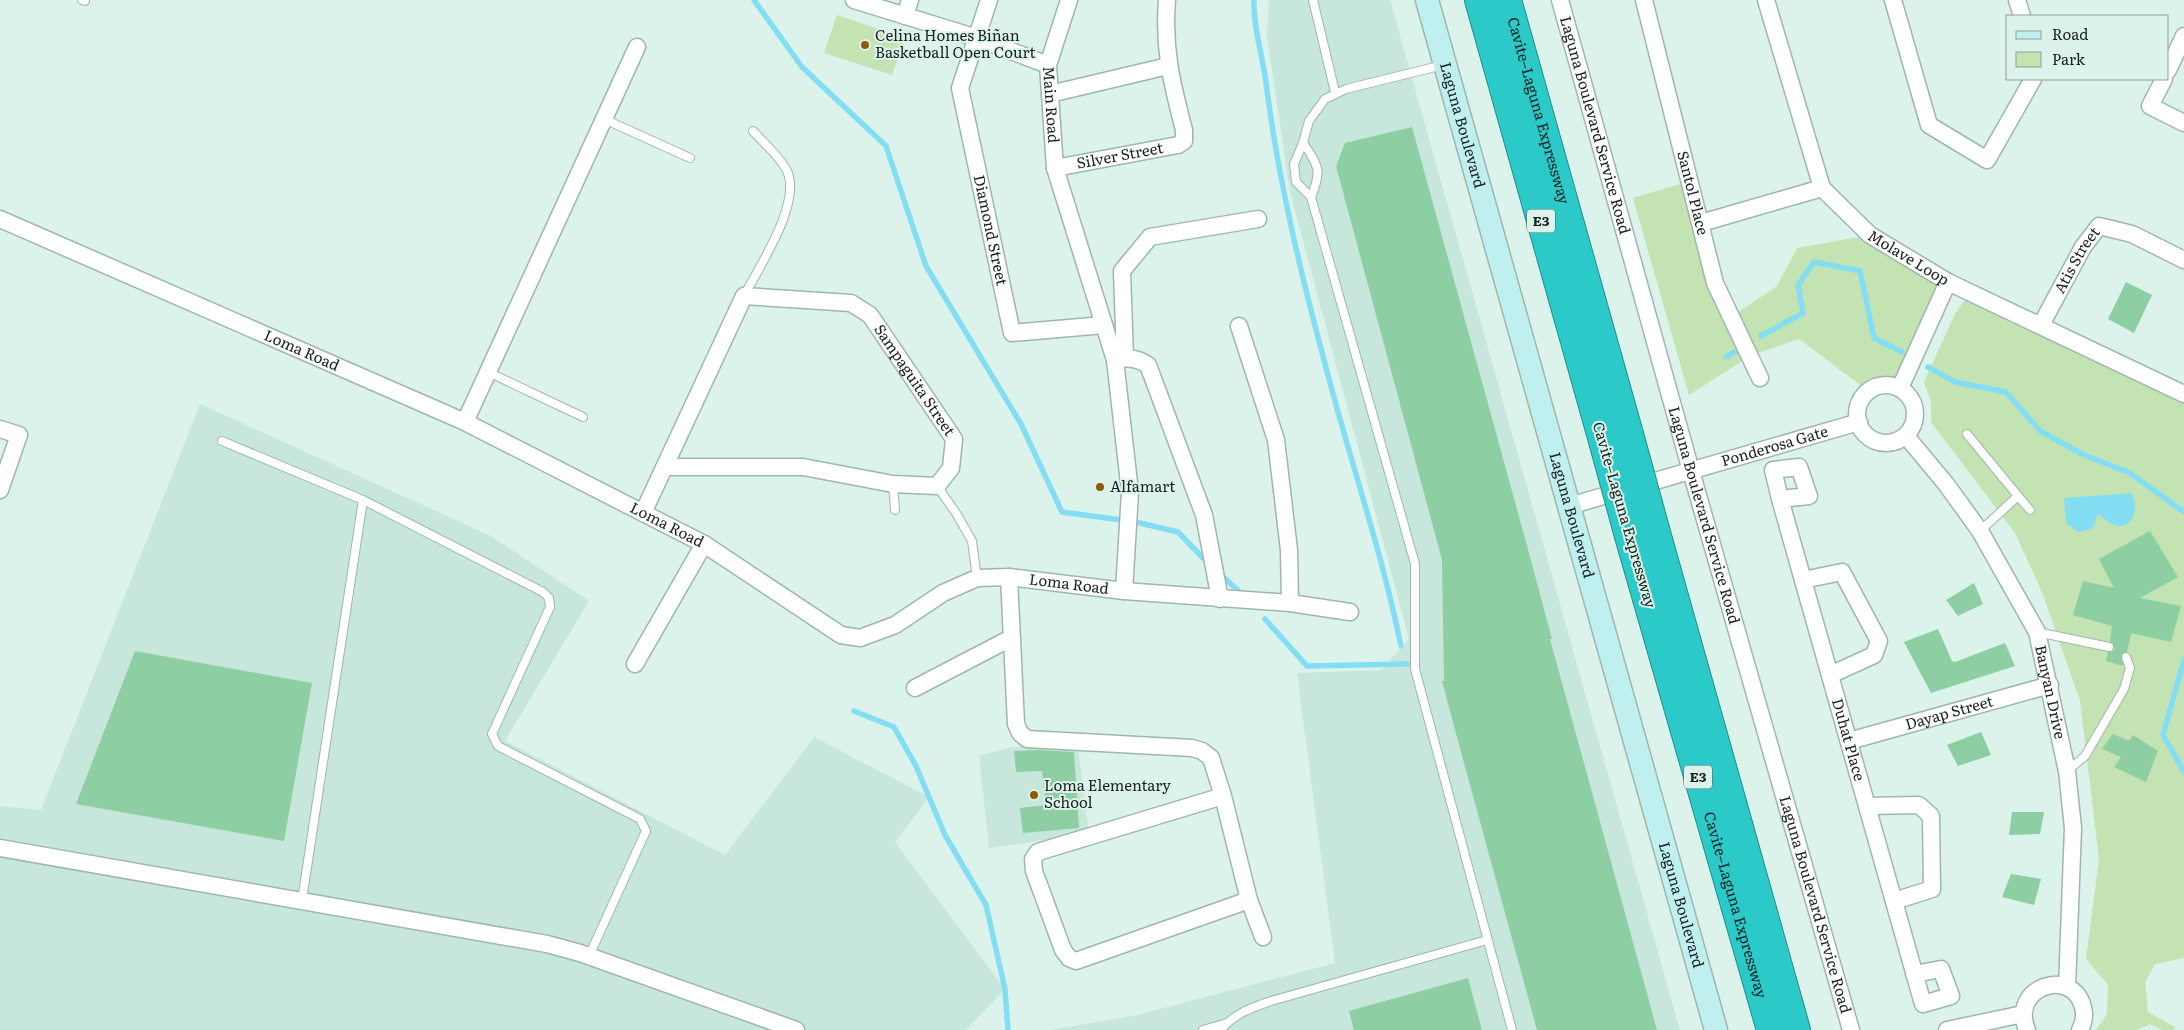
<svg xmlns="http://www.w3.org/2000/svg" width="2184" height="1030" viewBox="0 0 2184 1030" font-family="Literata,serif">
<style>
.built{fill:#c7e7dd}
.green{fill:#c4e3b2}
.water{fill:#83def3}
.lines{fill:none;stroke-linecap:round;stroke-linejoin:round}
.stream{stroke:#83def3;stroke-width:5.5}
.building{fill:#8dcea2}
.lane-casing{stroke:#9fb6af;stroke-width:10}
.street-casing{stroke:#9fb6af;stroke-width:19}
.secondary-casing{stroke:#9fb6af;stroke-width:25}
.highway-casing{stroke:#258e8d;stroke-width:30}
.lane{stroke:#fff;stroke-width:8}
.street{stroke:#fff;stroke-width:16}
.secondary{stroke:#bfefee;stroke-width:22}
.highway{stroke:#2bc9c8;stroke-width:28}
.highway-bridge-casing{stroke:#258e8d;stroke-width:30;stroke-linecap:butt}
.highway-bridge{stroke:#2bc9c8;stroke-width:28}
.poi-dot{fill:#8b5c03;stroke:#dbf3eb;stroke-width:2}
.labels{text-anchor:middle;stroke-width:4;stroke-linejoin:round;paint-order:stroke}
.shield{fill:#dbf3eb;stroke:#53605c;stroke-width:1}
.shield-label{font-size:14px;font-weight:bold;fill:#19211f}
.poi-label{font-size:15px;fill:#19211f;stroke:#dbf3eb;text-anchor:start}
.street-label{font-size:15px;fill:#19211f;stroke:#dbf3eb}
</style>
<rect width="100%" height="100%" fill="#dbf3eb"/>
<path class="built" d="M 1269,0 L 1390,0 L 1680,1030 L 1050,1030 L 1137,1015 L 1335,963 L 1297,673 L 1381,670 L 1409,639 L 1290,192 L 1267,36 Z
M 200,404 L 491,536 L 589,601 L 505,741 L 725,855 L 814,737 L 929,797 L 895,842 L 1005,989 L 966,1030 L 0,1030 L 0,806 L 41,810 Z
M 1011,747 L 1078,748 L 1089,834 L 989,848 L 979,756 Z"/>
<path class="green" d="M 837,15 L 905,38 L 892,75 L 824,53 Z
M 1690,181 L 1731,317 L 1777,286 L 1797,248 L 1870,235 L 1948,282 L 1895,386 L 1884,385 L 1868,391 L 1799,339 L 1750,356 L 1689,395 L 1633,198 Z
M 1978,300 L 2184,401 L 2184,958 L 2155,964 L 2145,982 L 2148,1012 L 2175,1027 L 2173,1030 L 2162,1030 L 2150,1024 L 2137,1030 L 2096,1030 L 2107,1014 L 2108,985 L 2086,959 L 2099,859 L 2080,701 L 2042,592 L 2015,533 L 1931,422 L 1931,402 L 1924,382 L 1955,314 L 1964,301 Z"/>
<path class="water" d="M 2131,493 C 2139,504 2135,527 2119,526 C 2110,525 2105,519 2098,514 L 2094,526 L 2091,529 L 2078,532 L 2066,523 L 2064,498 Z"/>
<g class="lines">
<path class="stream" d="M 754,0 L 802,67 L 886,146 L 926,266 L 1021,424 L 1062,512 L 1121,520
M 1254,0 C 1253,29 1264,60 1267,90 C 1281,199 1309,306 1338,412 C 1360,490 1385,567 1401,646
M 1761,336 L 1803,313 L 1798,285 L 1814,262 L 1860,271 L 1874,338 L 1902,352
M 1726,357 L 1736,351
M 1928,367 L 1955,382 L 2006,392 L 2040,431 L 2084,455 L 2130,473 L 2184,512
M 1140,523 L 1178,532 L 1204,559
M 1220,574 L 1242,594
M 1265,619 L 1307,666 L 1407,664
M 2184,660 L 2163,735 L 2184,772
M 854,711 L 894,727 L 916,766 L 945,835 L 986,905 L 1005,989 L 1008,1030"/>
</g>
<path class="building" d="M 1412,127 L 1526,542 L 1552,639 L 1550,639 L 1657,1030 L 1537,1030 L 1458,741 L 1442,681 L 1444,681 L 1442,560 L 1336,166 L 1345,143 Z
M 2126,282 L 2152,295 L 2134,333 L 2108,319 Z
M 2150,531 L 2178,577 L 2140,598 L 2181,606 L 2171,642 L 2131,633 L 2127,652 L 2121,656 L 2123,666 L 2106,661 L 2108,652 L 2113,651 L 2115,648 L 2110,641 L 2112,626 L 2073,615 L 2083,581 L 2114,588 L 2099,559 Z
M 1974,583 L 1983,604 L 1958,616 L 1946,600 Z
M 1938,629 L 1952,661 L 1955,662 L 2005,643 L 2015,666 L 1931,693 L 1904,642 Z
M 135,651 L 312,683 L 284,841 L 76,804 Z
M 1981,732 L 1991,755 L 1958,766 L 1947,745 Z
M 2113,734 L 2129,741 L 2133,735 L 2158,751 L 2146,782 L 2114,767 L 2121,757 L 2102,749 Z
M 1038,750 L 1074,752 L 1079,828 L 1023,833 L 1020,808 L 1046,805 L 1042,771 L 1016,772 L 1014,751 Z
M 2012,812 L 2044,812 L 2040,834 L 2009,835 Z
M 2011,874 L 2041,879 L 2034,905 L 2002,897 Z
M 1468,978 L 1482,1030 L 1354,1030 L 1349,1011 Z"/>
<g class="lines">
<g class="lane-casing">
<path id="lane" d="M 82,0 L 85,1
M 1313,0 L 1335,92
M 1443,65 L 1346,89 L 1325,99 L 1309,121 L 1303,143 L 1294,164 L 1296,182 L 1311,197 L 1415,564 L 1415,669 L 1512,1030
M 604,119 L 690,158
M 1303,143 C 1319,165 1322,172 1311,197
M 744,296 C 759,267 804,200 786,169 C 778,155 764,143 753,131
M 488,372 L 583,417
M 1967,434 L 2018,496
M 222,441 L 363,500 L 543,592 L 549,598 L 550,607 L 492,734 L 498,746 L 640,819 L 646,831 L 589,956
M 893,484 L 895,510
M 937,486 L 956,513 L 972,541 L 977,578
M 1980,531 L 2018,496 L 2030,510
M 2037,632 L 2109,647
M 2067,771 L 2085,756 L 2124,689 L 2130,668 L 2126,657
M 302,900 L 363,500
M 1203,1030 L 1227,1023
M 1221,1030 C 1233,1014 1253,1007 1271,1001 L 1487,940"/>
</g>
<g class="street-casing">
<g id="street">
<path d="M 854,0 L 977,38 L 1048,65"/>
<path id="s1" d="M 989,0 L 960,88 L 1012,333 L 1104,325"/>
<path id="s2" d="M 1069,0 L 1048,65 L 1055,168 L 1115,360 L 1130,492 L 1124,591"/>
<path id="s3" d="M 1560,0 L 1691,471 L 1851,1030"/>
<path id="s4" d="M 1644,0 L 1715,283 L 1760,378"/>
<path id="s5" d="M 1766,0 L 1822,188 L 1870,235 L 1948,282 L 2184,394"/>
<path d="M 1893,0 L 1929,125 L 1987,160 L 2033,79"/>
<path d="M 2017,0 L 2022,16"/>
<path d="M 905,16 L 910,0"/>
<path d="M 2168,70 L 2184,36"/>
<path d="M 2164,79 L 2150,106 L 2184,123"/>
<path d="M 1050,94 L 1168,66"/>
<path id="s6" d="M 1055,168 L 1178,145 L 1184,141 L 1184,130 C 1172,84 1163,49 1167,0"/>
<path id="s7" d="M 0,219 L 465,422 L 704,544 L 841,635 L 860,638 L 895,625 L 943,593 L 977,578 L 1009,577 L 1124,591 L 1290,603 L 1350,612"/>
<path d="M 1701,223 L 1822,188"/>
<path id="s8" d="M 2041,325 L 2083,247 L 2099,226 L 2132,234 L 2184,260"/>
<path d="M 1239,326 L 1276,440 L 1289,550 L 1290,603"/>
<path d="M 1125,358 L 1122,271 L 1150,237 L 1258,219"/>
<path d="M 1115,360 C 1128,357 1137,358 1148,365 L 1204,515 L 1220,599"/>
<circle cx="1886" cy="414" r="29"/>
<path d="M 1900,388 L 1948,282"/>
<path d="M 465,422 L 637,47"/>
<path d="M 0,429 L 19,435 L 0,490"/>
<path id="s9" d="M 1906,436 L 1946,484 L 1980,531 L 2037,632 L 2067,771 L 2073,828 L 2067,987"/>
<path id="s10" d="M 1780,499 L 1809,496 L 1799,467 L 1773,470 L 1780,499 L 1923,1004 L 1951,996 L 1941,969 L 1914,974"/>
<path id="s11" d="M 1569,506 L 1859,422"/>
<path id="s12" d="M 643,513 L 744,296 L 851,303 L 870,315 L 954,439 L 951,468 L 937,486 L 893,484 L 803,467 L 665,467"/>
<path d="M 1009,577 L 1016,724 L 1020,733 L 1027,739 L 1192,748 L 1202,751 L 1211,758 L 1223,796 L 1249,900 L 1076,961 L 1069,958 L 1063,950 L 1034,871 L 1033,859 L 1038,852 L 1223,796"/>
<path d="M 1803,580 L 1842,572 L 1879,641 L 1874,655 L 1830,675"/>
<path d="M 635,664 L 704,544"/>
<path d="M 915,688 L 1011,638"/>
<path id="s13" d="M 1849,741 L 2050,685"/>
<path d="M 1867,806 L 1919,805 L 1931,816 L 1932,889 L 1894,901"/>
<path d="M 0,848 L 547,944 L 580,953 L 796,1030"/>
<path d="M 1249,900 L 1263,937"/>
<path d="M 1947,1030 L 2023,1014"/>
<path d="M 2027,1030 C 2009,987 2072,966 2083,1007 C 2085,1015 2084,1023 2080,1030"/>
</g>
</g>
<g class="secondary-casing">
<g id="secondary">
<path id="s14" d="M 1427,0 L 1716,1030"/>
</g>
</g>
<g class="highway-casing">
<g id="highway">
<path d="M 1479,0 L 1603,441"/>
<path id="s15" d="M 1507,0 L 1629,434"/>
<path d="M 1655,529 L 1796,1030"/>
<path id="s16" d="M 1629,536 L 1771,1030"/>
</g>
</g>
<use href="#lane" class="lane"/>
<use href="#street" class="street"/>
<use href="#secondary" class="secondary"/>
<use href="#highway" class="highway"/>
<g class="highway-bridge-casing">
<path id="highway-bridge" d="M 1629,434 L 1655,529
M 1603,441 L 1629,536"/>
</g>
<use href="#highway-bridge" class="highway-bridge"/>
</g>
<g class="poi-dot">
<circle cx="865" cy="45" r="5"/>
<circle cx="1100" cy="487" r="5"/>
<circle cx="1034" cy="795" r="5"/>
</g>
<g class="labels">
<g class="shield">
<rect x="1527" y="209.5" width="28" height="23" rx="4"/>
<rect x="1684" y="765.5" width="28" height="23" rx="4"/>
</g>
<g class="shield-label">
<text x="1541" y="226">E3</text>
<text x="1698" y="782">E3</text>
</g>
<g class="poi-label">
<text x="875" y="41">Celina Homes Biñan<tspan x="875" dy="17">Basketball Open Court</tspan></text>
<text x="1110" y="492">Alfamart</text>
<text x="1044" y="791">Loma Elementary<tspan x="1044" dy="17">School</tspan></text>
</g>
<g class="street-label">
<text dy="5" stroke="none"><textPath href="#s2" startOffset="108">Main Road</textPath></text>
<text dy="5" stroke="none"><textPath href="#s15" startOffset="115">Cavite–Laguna Expressway</textPath></text>
<text dy="5" stroke="none"><textPath href="#s14" startOffset="130">Laguna Boulevard</textPath></text>
<text dy="5" stroke="none"><textPath href="#s3" startOffset="130">Laguna Boulevard Service Road</textPath></text>
<text dy="5" stroke="none"><textPath href="#s6" startOffset="66">Silver Street</textPath></text>
<text dy="5" stroke="none"><textPath href="#s4" startOffset="199">Santol Place</textPath></text>
<text dy="5" stroke="none"><textPath href="#s1" startOffset="238">Diamond Street</textPath></text>
<text dy="5" stroke="none"><textPath href="#s5" startOffset="308">Molave Loop</textPath></text>
<text dy="5" stroke="none"><textPath href="#s8" startOffset="74">Atis Street</textPath></text>
<text dy="5" stroke="none"><textPath href="#s7" startOffset="329">Loma Road</textPath></text>
<text dy="5" stroke="none"><textPath href="#s12" startOffset="448">Sampaguita Street</textPath></text>
<text dy="5" stroke="none"><textPath href="#s11" startOffset="214">Ponderosa Gate</textPath></text>
<text dy="5" stroke="none"><textPath href="#s14" startOffset="535">Laguna Boulevard</textPath></text>
<text transform="translate(1624 515) rotate(74)" y="5">Cavite–Laguna Expressway</text>
<text dy="5" stroke="none"><textPath href="#s3" startOffset="535">Laguna Boulevard Service Road</textPath></text>
<text dy="5" stroke="none"><textPath href="#s7" startOffset="734">Loma Road</textPath></text>
<text dy="5" stroke="none"><textPath href="#s7" startOffset="1184">Loma Road</textPath></text>
<text dy="5" stroke="none"><textPath href="#s9" startOffset="298">Banyan Drive</textPath></text>
<text dy="5" stroke="none"><textPath href="#s13" startOffset="104">Dayap Street</textPath></text>
<text dy="5" stroke="none"><textPath href="#s10" startOffset="366">Duhat Place</textPath></text>
<text dy="5" stroke="none"><textPath href="#s14" startOffset="940">Laguna Boulevard</textPath></text>
<text dy="5" stroke="none"><textPath href="#s16" startOffset="384">Cavite–Laguna Expressway</textPath></text>
<text dy="5" stroke="none"><textPath href="#s3" startOffset="940">Laguna Boulevard Service Road</textPath></text>
</g>
</g>
<rect x="2006" y="15" width="162" height="65" fill="#dbf3eb" stroke="#8d9f99"/>
<rect x="2016" y="31" width="25" height="8" fill="#bfefee" stroke="#8d9f99"/>
<text x="2052" y="40" font-size="15" fill="#19211f">Road</text>
<rect x="2016" y="52" width="25" height="15" fill="#c4e3b2" stroke="#8d9f99"/>
<text x="2052" y="65" font-size="15" fill="#19211f">Park</text>
</svg>
